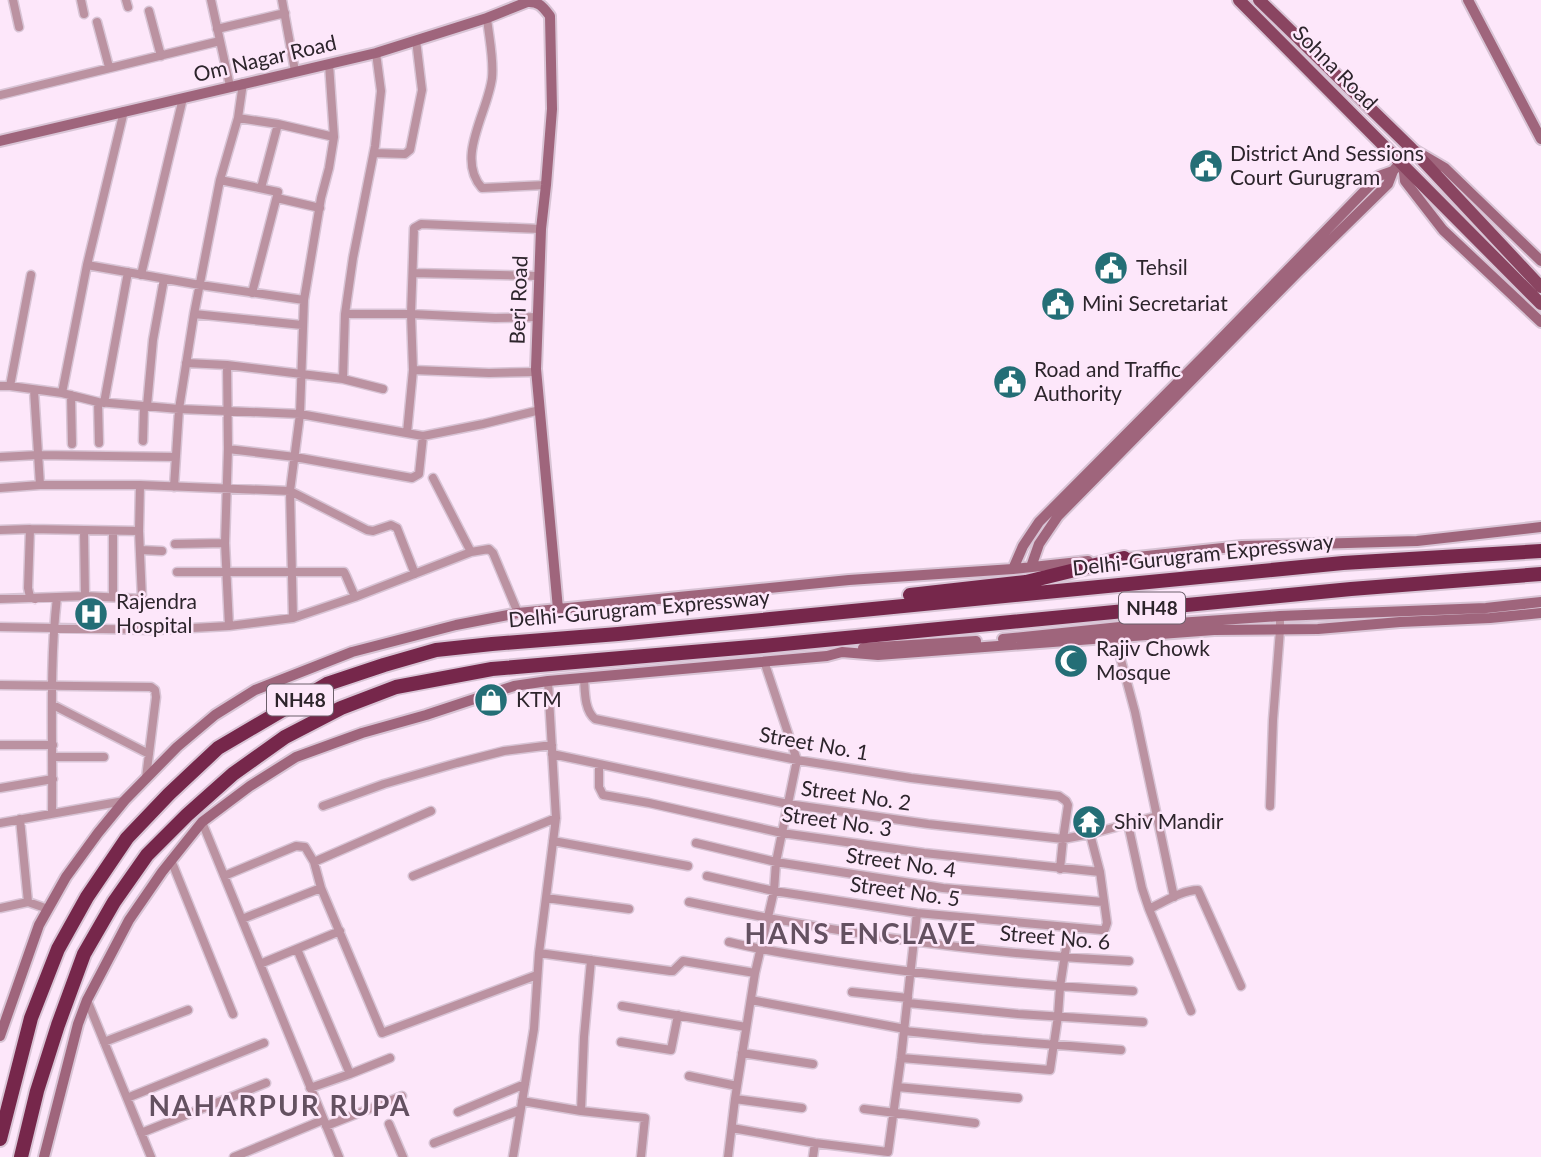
<svg xmlns="http://www.w3.org/2000/svg" width="1541" height="1157" viewBox="0 0 1541 1157" font-family="Lato,sans-serif">
<style>
.lines{fill:none;stroke-linecap:round;stroke-linejoin:round}
.street-casing{stroke:#d8c4d5;stroke-width:11}
.secondary-casing{stroke:#d8c4d5;stroke-width:14}
.primary-casing{stroke:#d8c4d5;stroke-width:16}
.highway-casing{stroke:#d8c4d5;stroke-width:18}
.street{stroke:#bb92a1;stroke-width:8}
.secondary{stroke:#9f657c;stroke-width:10}
.primary{stroke:#8a4561;stroke-width:12}
.highway{stroke:#76274b;stroke-width:14}
.labels{text-anchor:middle;stroke-width:5;stroke-linejoin:round;paint-order:stroke}
.shield{fill:#fde7fa;stroke:#6b5f6a;stroke-width:2}
.shield-label{font-size:19px;font-weight:bold;fill:#2d252c}
.street-label{font-size:21px;fill:#2d252c;stroke:#fde7fa}
.poi-label{font-size:21px;fill:#2d252c;stroke:#fde7fa;text-anchor:start}
.district-label{font-size:28px;font-weight:bold;letter-spacing:2px;fill:#645161;stroke:#fde7fa}
</style>
<rect width="100%" height="100%" fill="#fde7fa"/>
<g class="lines">
<g class="street-casing">
<path id="street" d="M 13,0 L 19,27
M 81,0 L 84,14
M 126,0 L 128,7
M 211,0 L 230,86
M 282,0 L 295,71
M 149,11 L 161,56
M 487,18 C 489,38 494,59 492,78 C 488,112 455,158 482,188 L 546,185
M 97,22 L 109,67
M 217,29 L 285,13
M 376,53 L 381,91 L 375,146 L 353,258 L 345,314 L 343,379 L 383,389
M 0,95 L 220,41
M 238,118 L 278,124 L 334,137
M 374,153 L 405,154 L 410,150 L 422,90 L 416,40
M 220,180 L 278,192 L 252,293
M 261,188 L 278,124
M 277,198 L 320,208
M 87,265 L 200,285 L 304,300
M 413,273 L 538,276
M 141,275 L 183,98
M 194,314 L 302,325
M 345,314 L 411,314 L 495,318 L 538,317
M 186,363 L 227,365 L 343,379
M 227,365 L 228,449 L 225,543 L 229,626
M 413,370 L 489,373 L 536,372
M 0,386 L 10,386 L 62,393 L 98,402 L 179,409 L 300,414 L 423,436 L 483,424 L 540,410
M 10,386 L 31,275
M 34,390 L 40,485
M 62,393 L 87,265 L 124,111
M 71,395 L 72,444
M 98,402 L 99,443
M 104,403 L 128,272
M 147,406 L 153,340 L 164,279
M 407,433 L 413,370 L 411,314 L 414,228 L 421,224 L 541,229
M 143,441 L 144,406
M 228,449 L 295,457 L 412,478 L 419,474 L 423,436
M 0,457 L 38,455 L 176,457
M 433,478 L 471,552
M 174,487 L 179,409 L 194,314 L 220,180 L 238,118 L 243,83
M 0,488 L 40,485 L 140,485 L 290,491 L 367,530 L 373,531 L 391,525 L 397,528 L 415,574
M 30,529 L 28,588 L 30,597 L 35,599
M 0,530 L 30,529 L 139,531
M 84,531 L 85,596
M 175,544 L 225,543
M 141,550 L 162,551
M 177,572 L 344,572 L 346,576 L 355,597
M 113,597 L 113,531
M 0,599 L 85,596 L 142,599 L 139,531 L 140,485
M 293,618 L 290,491 L 300,414 L 304,300 L 321,198 L 329,168 L 334,137 L 329,64
M 0,627 L 155,630 L 229,626 L 293,618 L 355,597 L 471,552 L 489,549 L 493,553 L 518,613
M 1114,634 L 1135,712 L 1174,897
M 584,678 C 585,691 584,710 595,719 L 797,760 L 911,778 L 1059,796 L 1066,801 L 1068,805 L 1063,839 L 1060,869
M 0,685 L 151,687 L 155,690 L 156,697 L 146,778
M 53,705 L 149,754
M 0,745 L 53,745
M 552,754 L 788,804 L 928,824 L 1063,839 L 1090,834 L 1157,816
M 53,757 L 104,757
M 599,764 L 599,787 L 603,795 L 609,796 L 649,803 L 782,833 L 924,853 L 1100,872
M 0,788 L 53,779
M 323,806 L 384,784 L 457,763 L 504,751 L 552,745
M 1270,806 L 1273,720 L 1280,630 L 1280,616
M 52,813 C 53,741 49,668 57,597
M 20,819 L 28,902
M 202,822 L 339,1157
M 0,823 L 124,801
M 1128,824 L 1142,888 L 1149,909
M 553,841 L 688,866
M 696,843 L 776,862 L 943,888 L 1103,902
M 171,860 L 233,1014
M 314,862 L 431,811
M 224,876 L 296,846 L 305,847 L 314,862 L 321,888 L 382,1033 L 537,975
M 413,876 L 556,818
M 707,876 L 774,891 L 917,913 L 1101,930 L 1105,929 L 1107,923 L 1100,872 L 1090,834
M 546,898 L 629,909
M 689,902 C 834,933 981,954 1129,961
M 0,908 L 28,902 L 48,909
M 242,919 L 321,888
M 729,942 C 765,951 802,956 840,962 C 937,977 1035,985 1133,991
M 297,949 L 350,1074
M 539,953 L 670,971 L 673,971 L 683,961 L 755,973
M 260,964 L 340,931
M 852,992 L 908,998
M 87,1000 L 151,1157
M 751,1000 L 905,1029
M 908,1003 L 1018,1014 L 1143,1022
M 622,1006 L 746,1027
M 1191,1011 L 1149,909 C 1164,902 1182,890 1198,890 L 1241,986
M 904,1031 L 982,1039 L 1121,1050
M 104,1042 L 188,1010
M 621,1042 L 671,1050 L 678,1015
M 742,1053 L 813,1064
M 901,1058 L 1050,1070 L 1058,1016 L 1060,987 L 1069,928
M 689,1076 L 737,1086
M 897,1087 L 1018,1098
M 310,1088 L 350,1074 L 390,1058
M 127,1098 L 264,1043
M 735,1099 L 802,1108
M 522,1101 L 581,1111 L 645,1118 L 641,1157
M 864,1109 L 975,1123
M 581,1111 L 584,1037 L 591,960
M 458,1112 L 525,1084
M 389,1124 L 403,1157
M 326,1126 L 402,1096
M 732,1128 L 815,1143 L 888,1152 L 901,1058 L 917,913
M 141,1133 L 266,1083
M 434,1143 L 520,1110
M 234,1157 L 323,1120
M 513,1157 L 534,1029 L 539,953 L 556,818 L 548,681
M 728,1157 L 735,1099 L 755,973 L 774,891 L 776,862 L 797,760 L 764,661
M 813,1157 L 815,1143"/>
</g>
<g class="secondary-casing">
<path id="secondary" d="M 1468,0 L 1541,139
M 0,141 L 376,53 L 487,18 L 527,2 C 539,1 543,7 550,16 L 552,109 L 546,185 L 541,229 L 536,369 L 558,609
M 1416,151 L 1445,168 L 1541,261
M 1403,164 L 1405,181 L 1443,230 L 1541,322
M 1118,559 L 1242,546 L 1417,541 L 1541,527
M 1031,567 L 1039,544 L 1058,516 L 1298,272 L 1388,184 L 1393,171
M 1013,569 L 1023,546 L 1039,522 L 1210,350 L 1379,176 L 1393,171 L 1401,162
M 1003,639 L 1120,627 L 1280,616 L 1486,608 L 1541,602
M 863,648 L 976,641
M 0,1036 L 39,925 L 66,877 L 98,833 L 125,800 L 177,747 L 215,715 L 255,690 L 352,652 L 456,625 L 518,613 L 849,580 L 1013,569 L 1088,561
M 44,1157 L 78,1024 L 87,1000 L 129,920 L 162,872 L 202,822 L 250,786 L 296,757 L 362,733 L 426,715 L 514,686 L 548,681 L 827,656 L 842,652 L 878,655 L 1214,630 L 1318,629 L 1400,622 L 1490,618 L 1541,613"/>
</g>
<g class="primary-casing">
<path id="primary" d="M 1239,0 L 1541,304
M 1259,0 L 1411,148 L 1541,287"/>
</g>
<g class="highway-casing">
<path id="highway" d="M 910,595 L 1026,582 L 1124,558
M 0,1139 L 31,1018 L 58,949 L 87,897 L 127,838 L 169,794 L 218,748 L 327,684 L 384,665 L 436,650 L 492,644 L 618,634 L 1343,563 L 1541,551
M 21,1157 L 37,1091 L 58,1025 L 84,954 L 114,902 L 147,855 L 187,815 L 233,774 L 285,737 L 341,708 L 396,687 L 492,669 L 763,646 L 1351,589 L 1541,574"/>
</g>
<use href="#street" class="street"/>
<use href="#secondary" class="secondary"/>
<use href="#primary" class="primary"/>
<use href="#highway" class="highway"/>
</g>
<defs>
<g id="civic-disc" transform="scale(1.75)"><circle r="9.5" fill="#246e76" stroke="#fde7fa"/><path d="M-.6-6.5H3V-4.5H.6V-3L4-1V1h2V6H-6V1h2V-1L-.6-3ZM-1.2 2.5V6h2.4V2.5Z" fill="#fff"/></g>
<g id="hospital-disc" transform="scale(1.75)"><circle r="9.5" fill="#246e76" stroke="#fde7fa"/><path d="M-5-5h3v3.5h4V-5h3V5h-3V1.5h-4V5h-3Z" fill="#fff"/></g>
<g id="mosque-disc" transform="scale(1.75)"><circle r="9.5" fill="#246e76" stroke="#fde7fa"/><path d="M3.5-4.9A6 6 0 1 0 3.5 4.9A5 5 0 1 1 3.5-4.9Z" fill="#fff"/></g>
<g id="shop-disc" transform="scale(1.75)"><circle r="9.5" fill="#246e76" stroke="#fde7fa"/><path d="M-5-2.5h2.3a2.7 3.5 0 0 1 5.4 0H5L5.5 6h-11ZM-1.5-2.5h3a1.5 2.3 0 0 0-3 0Z" fill="#fff"/></g>
<g id="temple-disc" transform="scale(1.75)"><circle r="9.5" fill="#246e76" stroke="#fde7fa"/><path d="M0-6L5-2H3V0L6.5 2.5H4V6H1.5V3h-3V6H-4V2.5H-6.5L-3 0V-2H-5Z" fill="#fff"/></g>
</defs>
<g fill-rule="evenodd">
<use href="#civic-disc" x="1206" y="166"/>
<use href="#civic-disc" x="1111" y="268"/>
<use href="#civic-disc" x="1058" y="304"/>
<use href="#civic-disc" x="1010" y="382"/>
<use href="#hospital-disc" x="91" y="614"/>
<use href="#mosque-disc" x="1071" y="661"/>
<use href="#shop-disc" x="491" y="700"/>
<use href="#temple-disc" x="1089" y="822"/>
</g>
<g class="labels">
<g class="shield">
<rect x="1119" y="592.5" width="66" height="31" rx="5"/>
<rect x="267" y="684.5" width="66" height="31" rx="5"/>
</g>
<g class="shield-label">
<text x="1152" y="615">NH48</text>
<text x="300" y="707">NH48</text>
</g>
<g class="street-label">
<text transform="translate(265 59) rotate(-13)" y="7">Om Nagar Road</text>
<text transform="translate(1335 68) rotate(45)" y="7">Sohna Road</text>
<text transform="translate(519 300) rotate(-88)" y="7">Beri Road</text>
<text transform="translate(1203 555) rotate(-6)" y="7">Delhi-Gurugram Expressway</text>
<text transform="translate(639 609) rotate(-5)" y="7">Delhi-Gurugram Expressway</text>
<text transform="translate(814 744) rotate(10)" y="7">Street No. 1</text>
<text transform="translate(856 796) rotate(8)" y="7">Street No. 2</text>
<text transform="translate(837 822) rotate(8)" y="7">Street No. 3</text>
<text transform="translate(901 863) rotate(8)" y="7">Street No. 4</text>
<text transform="translate(905 892) rotate(8)" y="7">Street No. 5</text>
<text transform="translate(1055 938) rotate(5)" y="7">Street No. 6</text>
</g>
<g class="poi-label">
<text x="1230" y="161">District And Sessions<tspan x="1230" dy="24">Court Gurugram</tspan></text>
<text x="1136" y="275">Tehsil</text>
<text x="1082" y="311">Mini Secretariat</text>
<text x="1034" y="377">Road and Traffic<tspan x="1034" dy="24">Authority</tspan></text>
<text x="116" y="609">Rajendra<tspan x="116" dy="24">Hospital</tspan></text>
<text x="1096" y="656">Rajiv Chowk<tspan x="1096" dy="24">Mosque</tspan></text>
<text x="516" y="707">KTM</text>
<text x="1114" y="829">Shiv Mandir</text>
</g>
<g class="district-label">
<text x="861" y="944">HANS ENCLAVE</text>
<text x="280" y="1116">NAHARPUR RUPA</text>
</g>
</g>
</svg>
